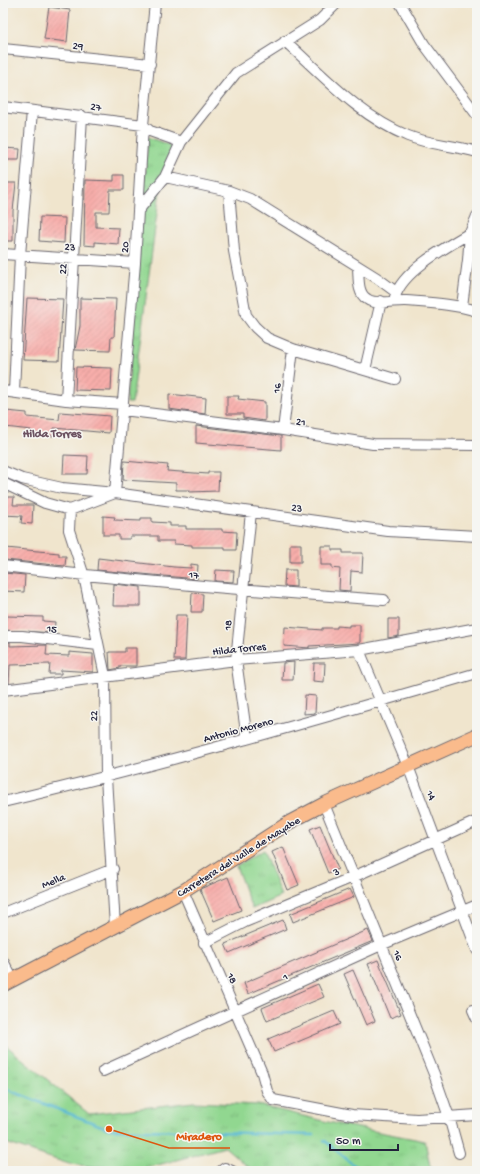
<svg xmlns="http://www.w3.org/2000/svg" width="480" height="1174" viewBox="0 0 480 1174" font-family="'Gochi Hand',sans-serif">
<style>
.grass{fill:url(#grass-tufts);stroke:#5a7c66}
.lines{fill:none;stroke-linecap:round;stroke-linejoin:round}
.stream{stroke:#52b7d1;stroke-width:2.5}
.building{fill:url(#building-hatch)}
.minor-casing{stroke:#6a666e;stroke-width:12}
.major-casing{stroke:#6a666e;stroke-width:15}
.minor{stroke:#fff;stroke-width:10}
.major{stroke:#fabb8c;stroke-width:13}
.labels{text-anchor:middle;stroke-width:3;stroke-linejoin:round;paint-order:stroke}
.street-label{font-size:11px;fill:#22223b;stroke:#f6f6f2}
.neighbourhood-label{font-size:12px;font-weight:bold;fill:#6d5362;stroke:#f6f6f2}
.leader{fill:none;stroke:#de560e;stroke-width:1.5}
.callout-dot{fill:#de560e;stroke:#f6f6f2;stroke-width:1.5}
.callout-label{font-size:12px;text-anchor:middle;font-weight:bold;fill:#de560e;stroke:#f6f6f2;stroke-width:3;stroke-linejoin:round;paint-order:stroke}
</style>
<defs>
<pattern id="grass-tufts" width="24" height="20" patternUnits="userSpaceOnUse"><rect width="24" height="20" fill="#91d790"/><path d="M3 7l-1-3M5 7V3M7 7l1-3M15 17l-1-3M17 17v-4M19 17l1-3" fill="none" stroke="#7db87d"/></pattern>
<pattern id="building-hatch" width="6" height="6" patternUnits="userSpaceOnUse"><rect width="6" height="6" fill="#f8aeaa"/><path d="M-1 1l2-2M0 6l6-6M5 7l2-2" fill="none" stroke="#d49593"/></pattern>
</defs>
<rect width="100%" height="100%" fill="#f6f6f2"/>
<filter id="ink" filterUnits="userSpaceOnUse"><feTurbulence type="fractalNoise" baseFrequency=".025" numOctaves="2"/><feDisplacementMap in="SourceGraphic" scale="8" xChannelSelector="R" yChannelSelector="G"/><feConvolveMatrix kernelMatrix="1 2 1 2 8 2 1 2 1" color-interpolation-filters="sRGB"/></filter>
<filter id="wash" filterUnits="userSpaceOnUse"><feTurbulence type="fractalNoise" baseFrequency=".012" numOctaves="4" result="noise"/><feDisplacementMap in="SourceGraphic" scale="16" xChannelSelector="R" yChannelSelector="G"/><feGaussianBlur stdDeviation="0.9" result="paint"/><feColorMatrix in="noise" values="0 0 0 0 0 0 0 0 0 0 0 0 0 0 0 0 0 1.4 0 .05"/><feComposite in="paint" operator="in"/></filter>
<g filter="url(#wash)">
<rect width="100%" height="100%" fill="#f0e5cd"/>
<path class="grass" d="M 148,137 L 172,146 L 162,175 L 132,403 L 127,403 Z
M 263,850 L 281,896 L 252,909 L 236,866 Z
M 3,1043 L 89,1114 L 194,1102 L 258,1105 L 328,1122 L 425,1141 L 430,1166 L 435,1171 L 253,1171 L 225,1147 L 135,1171 L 69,1164 L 3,1142 Z"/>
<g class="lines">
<path class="stream" d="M 3,1086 L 11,1091 L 109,1129 L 314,1135
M 324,1140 L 361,1171"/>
</g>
<g id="blocks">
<path class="building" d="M 49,7 L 70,10 L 67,42 L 44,39 Z
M 3,148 L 20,149 L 19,160 L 3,160 Z
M 114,175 L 124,175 L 124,190 L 110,190 L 109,212 L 96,212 L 96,227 L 119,228 L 118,244 L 95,242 L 95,246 L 84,245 L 85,180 L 114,181 Z
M 3,183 L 16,183 L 13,211 L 13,241 L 3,241 Z
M 40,217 L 65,218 L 64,243 L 39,241 Z
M 27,298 L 63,299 L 59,361 L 23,360 Z
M 80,298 L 116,299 L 114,337 L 111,337 L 110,351 L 75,350 L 80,326 Z
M 76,367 L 112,368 L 111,391 L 75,390 Z
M 169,394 L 206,398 L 205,414 L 169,409 Z
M 227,396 L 239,396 L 238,399 L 265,402 L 265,421 L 243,418 L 243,414 L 227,414 Z
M 6,411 L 27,413 L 27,417 L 59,420 L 60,412 L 110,416 L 109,433 L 54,428 L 54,436 L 31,433 L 31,430 L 5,427 Z
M 196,426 L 281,436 L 281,450 L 196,443 Z
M 64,455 L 88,456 L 87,474 L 63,474 Z
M 124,461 L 168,465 L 167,471 L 208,474 L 208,472 L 219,472 L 218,491 L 189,492 L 190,490 L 176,490 L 176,483 L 123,480 Z
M 3,497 L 14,497 L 13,505 L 33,505 L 32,524 L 21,523 L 22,516 L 3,515 Z
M 103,516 L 115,517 L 114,520 L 141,521 L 141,518 L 152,518 L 152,522 L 170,523 L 170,526 L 186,526 L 186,529 L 222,529 L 222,531 L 237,532 L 236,550 L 225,550 L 225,547 L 192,547 L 192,545 L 174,544 L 174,541 L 158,541 L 158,536 L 130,536 L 130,539 L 119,539 L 119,535 L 103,535 Z
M 290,544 L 301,544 L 301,562 L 290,562 Z
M 321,546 L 332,546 L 332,550 L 343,550 L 343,553 L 363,553 L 362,572 L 351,571 L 350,591 L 339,590 L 340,569 L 332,568 L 332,565 L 321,565 Z
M 6,548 L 59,553 L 59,556 L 66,556 L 65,566 L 5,560 Z
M 98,558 L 174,567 L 191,568 L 191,564 L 198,565 L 197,579 L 97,570 Z
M 216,570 L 234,571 L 233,582 L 215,581 Z
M 285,570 L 296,570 L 296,587 L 284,586 Z
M 4,573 L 25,575 L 24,592 L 3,591 Z
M 114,584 L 141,587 L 141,606 L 113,606 Z
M 192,593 L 203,594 L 202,612 L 191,612 Z
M 176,615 L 187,615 L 185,660 L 174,660 Z
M 6,616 L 43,617 L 43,621 L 55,622 L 54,633 L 4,630 Z
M 388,619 L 399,619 L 399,636 L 388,638 Z
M 349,625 L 360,625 L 360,643 L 309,646 L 309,648 L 284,646 L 285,627 L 322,630 L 322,628 L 337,628 L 337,626 L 349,627 Z
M 3,642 L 10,642 L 10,646 L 47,645 L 46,655 L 69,656 L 69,652 L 93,654 L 93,672 L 61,670 L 61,674 L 49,674 L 50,664 L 10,665 L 9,683 L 3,683 Z
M 125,648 L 136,648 L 136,666 L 120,666 L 120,668 L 110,670 L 109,652 L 125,652 Z
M 294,662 L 293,680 L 282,680 L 283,663 Z
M 314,663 L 325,663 L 324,682 L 313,681 Z
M 305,695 L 316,696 L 315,713 L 304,714 Z
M 320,825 L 338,869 L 328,873 L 310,829 Z
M 283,847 L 299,885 L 287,890 L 272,852 Z
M 228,877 L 241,910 L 214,921 L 200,889 Z
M 350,889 L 354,897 L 293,922 L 290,914 Z
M 283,920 L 286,929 L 229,953 L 225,944 Z
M 368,930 L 373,941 L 248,994 L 244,983 Z
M 378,960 L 401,1014 L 390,1018 L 368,964 Z
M 353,970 L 375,1021 L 366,1025 L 344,974 Z
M 318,984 L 324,997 L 267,1021 L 262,1008 Z
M 334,1011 L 340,1024 L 274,1052 L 268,1039 Z"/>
</g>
</g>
<g filter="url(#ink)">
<use href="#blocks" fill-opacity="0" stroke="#6a666e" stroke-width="1"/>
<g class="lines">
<g class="minor-casing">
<path id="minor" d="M 400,3 L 424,44 L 477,115
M 285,41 C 324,76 359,116 408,136 C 430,145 454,145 477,152
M 3,49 L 150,64
M 3,107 L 143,125 L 150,131 L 181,142
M 165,177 L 229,191 L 250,199 L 377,278 L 396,292
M 229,191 L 234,251 L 246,315 L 255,327 L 267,338 L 293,349 L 395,379
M 138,211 L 165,177 L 181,142 L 236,73 L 320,20 L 337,3
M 3,254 L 135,263
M 358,268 C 359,278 357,293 367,299 C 376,306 395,300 406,301 C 430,303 454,304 477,311
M 395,297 C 402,271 448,246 470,233
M 462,306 L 468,260 L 470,233 L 477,216
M 365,370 L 381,301
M 3,391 L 66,400 L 123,404
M 14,392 L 20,255 L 32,111
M 66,400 L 82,116
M 123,410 L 283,430 L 373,444 L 477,445
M 283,430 L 293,349
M 3,471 L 22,479 L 62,488 L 115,493 L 388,531 L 477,536
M 3,483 L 45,503 L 70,510 L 115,493 L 135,263 L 143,125 L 155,3
M 70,510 L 69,530 L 84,576 L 105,676 L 106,777 L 115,927
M 3,566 C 130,581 256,591 384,600
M 3,636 L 22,636 L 98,645
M 359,650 L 408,766 L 477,950
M 3,690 L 236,660 L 359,650 L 477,628
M 247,739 L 236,660 L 251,512
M 3,802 C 163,764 320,719 477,673
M 324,804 L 434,1074 L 449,1117 L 459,1153
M 183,891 L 262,1073 L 267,1091 L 273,1100 L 352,1115 L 417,1119 L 477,1115
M 3,913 L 113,869
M 204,943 L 245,922 L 353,877 L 477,821
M 3,961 L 13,980
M 473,1010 L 477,1019
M 103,1071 L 381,945 L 477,905
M 221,1171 L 225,1168 L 232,1171"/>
</g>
<g class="major-casing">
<path id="major" d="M 3,985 L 183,891 L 290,822 L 324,804 L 477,735"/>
</g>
<use href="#minor" class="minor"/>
<use href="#major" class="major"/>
</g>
</g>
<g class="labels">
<g class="street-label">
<text transform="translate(78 45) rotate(6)" y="4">29</text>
<text transform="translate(96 106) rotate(8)" y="4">27</text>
<text transform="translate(70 246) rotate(4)" y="4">23</text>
<text transform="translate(124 247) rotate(-87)" y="4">20</text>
<text transform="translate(62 269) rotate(-87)" y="4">22</text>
<text transform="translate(276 388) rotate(-83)" y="4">16</text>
<text transform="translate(301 421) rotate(9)" y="4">21</text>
<text transform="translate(297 507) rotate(7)" y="4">23</text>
<text transform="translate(194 574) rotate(5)" y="4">17</text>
<text transform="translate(227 625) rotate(-85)" y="4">18</text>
<text transform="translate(52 628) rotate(7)" y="4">15</text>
<text transform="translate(239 648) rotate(-6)" y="4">Hilda Torres</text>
<text transform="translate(93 716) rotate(-91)" y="4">22</text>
<text transform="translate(238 729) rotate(-15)" y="4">Antonio Moreno</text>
<text transform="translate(432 795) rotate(69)" y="4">14</text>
<text transform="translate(238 856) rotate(-32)" y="4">Carretera del Valle de Mayabe</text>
<text transform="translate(336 871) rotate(-22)" y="4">3</text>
<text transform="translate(53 880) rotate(-22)" y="4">Mella</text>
<text transform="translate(399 955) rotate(67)" y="4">16</text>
<text transform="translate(285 976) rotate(-24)" y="4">1</text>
<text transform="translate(233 978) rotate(67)" y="4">18</text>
</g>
<g class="neighbourhood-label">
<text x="52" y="437">Hilda Torres</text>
</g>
</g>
<path class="leader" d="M109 1129L169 1148H230"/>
<circle class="callout-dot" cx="109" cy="1129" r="4"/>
<g class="callout-label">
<text x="199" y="1140">Miradero</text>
</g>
<rect width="480" height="1174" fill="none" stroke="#f6f6f2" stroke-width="16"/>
<path d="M330 1144v6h68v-6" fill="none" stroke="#22223b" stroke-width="2"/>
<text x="336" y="1144" font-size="12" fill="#22223b" stroke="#f6f6f2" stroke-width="3" paint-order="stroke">50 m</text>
</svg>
